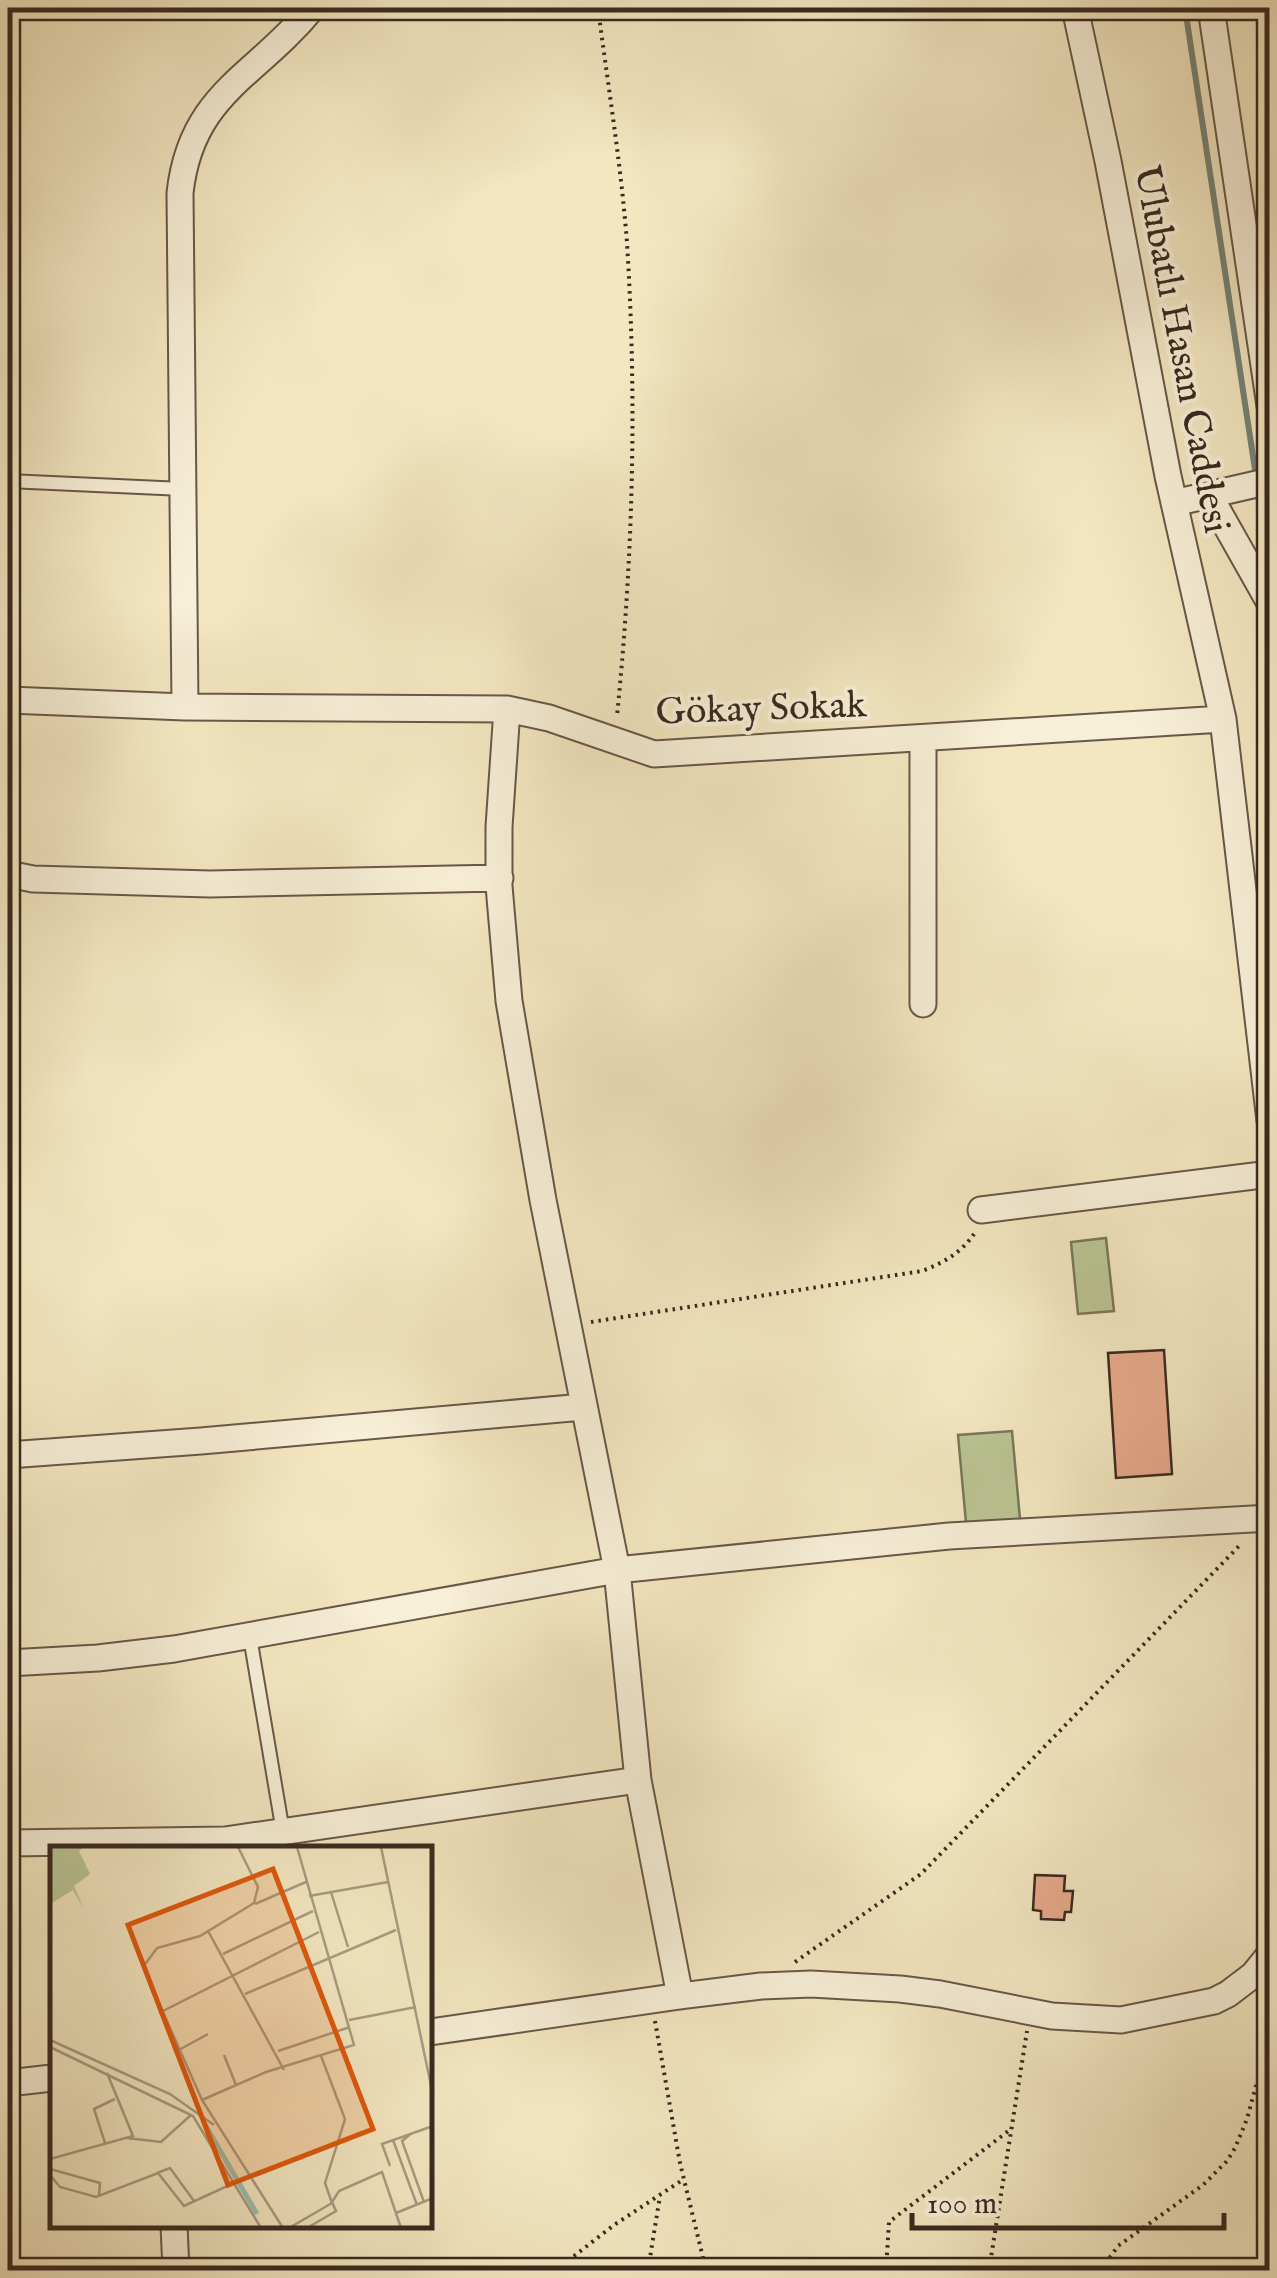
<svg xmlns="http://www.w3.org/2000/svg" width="1277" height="2278" viewBox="0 0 1277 2278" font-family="'IM FELL English',serif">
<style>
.green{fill:#bac593;stroke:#7a7759;stroke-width:2.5}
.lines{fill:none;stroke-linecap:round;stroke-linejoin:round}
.stream{stroke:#748477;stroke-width:6}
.building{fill:#e8aa8c;stroke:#39291f;stroke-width:2.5}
.lane-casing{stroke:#685848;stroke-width:16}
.street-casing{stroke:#685848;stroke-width:29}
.path{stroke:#39291f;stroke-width:4;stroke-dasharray:2.5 5;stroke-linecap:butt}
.lane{stroke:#f7efd7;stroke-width:12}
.street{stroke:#f7efd7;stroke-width:25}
.labels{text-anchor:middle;stroke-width:8;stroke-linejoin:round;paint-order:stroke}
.street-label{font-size:38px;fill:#39291f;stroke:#f7efd7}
.inset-river{fill:none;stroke:#9bc0b1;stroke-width:5}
.inset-road{fill:none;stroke:#a99b80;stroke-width:2.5}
.view{fill:#df570d;fill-opacity:0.15;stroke:#df570d;stroke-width:5}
.inset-edge{fill:none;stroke:#39291f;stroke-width:5}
</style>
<rect width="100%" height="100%" fill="#f3e7c1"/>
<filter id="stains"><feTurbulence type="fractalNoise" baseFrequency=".002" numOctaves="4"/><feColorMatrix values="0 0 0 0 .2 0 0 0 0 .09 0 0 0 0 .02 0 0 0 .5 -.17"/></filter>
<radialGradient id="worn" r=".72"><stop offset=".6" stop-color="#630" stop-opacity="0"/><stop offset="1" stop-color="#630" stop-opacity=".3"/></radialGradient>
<path class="green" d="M 1106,1238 L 1114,1311 L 1078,1314 L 1071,1242 Z
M 1012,1431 L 1020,1519 L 966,1523 L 958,1435 Z"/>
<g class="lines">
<path class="stream" d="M 1185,8 L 1256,476
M 1260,488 L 1270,523"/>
</g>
<path class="building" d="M 1164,1350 L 1172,1474 L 1116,1478 L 1108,1353 Z
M 1035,1875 L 1065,1876 L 1064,1891 L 1073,1891 L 1071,1912 L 1065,1912 L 1064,1920 L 1041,1919 L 1041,1911 L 1033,1910 Z"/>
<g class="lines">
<g class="lane-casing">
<path id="lane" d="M 8,481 L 183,489
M 250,1637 L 283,1832"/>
</g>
<g class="street-casing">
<path id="street" d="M 1075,8 L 1108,161 L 1168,476 L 1223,719 L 1270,1121
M 1211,8 L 1270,406
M 1209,495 L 1270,603
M 1174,503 L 1270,481
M 8,700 L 185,707 L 507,709 L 549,718 L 654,754 L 1223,719
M 185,707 L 180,193 C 191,93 256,77 312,8
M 507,709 L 499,827 L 499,886 L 509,1001 L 543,1200 L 617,1570 L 638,1780 L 680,1996
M 8,874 L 33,879 L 210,884 L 500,878
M 923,1004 L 923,738
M 981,1210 L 1270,1174
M 8,1455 L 201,1441 L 583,1407
M 8,1663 L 98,1658 L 174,1649 L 617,1570 L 949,1536 L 1270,1518
M 8,1843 L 225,1840 L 638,1780
M 430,2032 L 680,1996 L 761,1986 L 811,1984 L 900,1989 L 940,1994 L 1052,2016 L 1121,2020 L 1214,2001 L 1228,1994 L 1253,1975 L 1270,1954
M 8,2083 L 52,2078
M 174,2226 L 176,2270"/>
</g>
<path class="path" d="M 598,8 C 608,86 621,164 627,243 C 637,401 633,558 617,716
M 591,1322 L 922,1271 C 943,1263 961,1253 974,1234
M 795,1962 L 921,1874 L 1242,1543
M 655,2021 L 680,2163 L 706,2270
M 556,2270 L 614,2225 L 684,2179
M 648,2270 L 660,2196
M 886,2270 L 889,2222 L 1011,2129
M 989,2270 L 1027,2031
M 1101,2270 L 1118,2246 L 1203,2185 L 1227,2161 L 1235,2148 L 1247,2119 L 1270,2035"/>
<use href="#lane" class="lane"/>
<use href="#street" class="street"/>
</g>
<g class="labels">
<g class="street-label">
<text transform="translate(1183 349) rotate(79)" y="13">Ulubatlı Hasan Caddesi</text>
<text transform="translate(761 707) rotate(-2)" y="13">Gökay Sokak</text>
</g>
</g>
<g transform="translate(50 1846)">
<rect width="382" height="382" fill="#f3e7c1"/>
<path d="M 0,1 L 34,1 L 29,5 L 40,28 L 24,40 L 34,63 L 23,44 L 0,58 Z" fill="#bac593"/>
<path class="inset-river" d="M 153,275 L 207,368"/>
<path class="inset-road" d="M 188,1 L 208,41 L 204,57 L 150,90 L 107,102 L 93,121 L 152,254 L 233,382M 331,1 L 383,249M 281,46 L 298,101M 259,50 L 338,36M 205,58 L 256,36M 158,85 L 234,224M 173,108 L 263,65M 195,148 L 346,84M 109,167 L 269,86M 299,174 L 366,161M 0,194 L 120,248 L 164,279M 0,201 L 143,270 L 211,382M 127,205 L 158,188M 228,205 L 300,181M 174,209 L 186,239M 152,254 L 216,226 L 304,199 L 247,1M 362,287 L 352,295 L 374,356M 77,292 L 111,296 L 141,269M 343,294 L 367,359M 55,297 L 44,263 L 65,253M 0,313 L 83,290 L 57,227M 340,320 L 332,298 L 383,280M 0,323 L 50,337 L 49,350M 107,327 L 120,322 L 144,355M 0,329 L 10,341 L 46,351 L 108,327 L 134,360 L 186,336M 346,367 L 383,352M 239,382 L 282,357 L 275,337 L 295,273 L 271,210M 257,382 L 286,365 L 282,356 L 289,345 L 332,326 L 351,382"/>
<path class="view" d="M 223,23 L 323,283 L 178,339 L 78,79 Z"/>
<rect width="382" height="382" class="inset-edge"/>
</g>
<rect width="1277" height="2278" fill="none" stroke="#f3e7c1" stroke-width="40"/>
<rect x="10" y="10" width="1257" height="2258" fill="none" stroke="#39291f" stroke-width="5"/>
<rect x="20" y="20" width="1237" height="2238" fill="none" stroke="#39291f" stroke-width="2.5"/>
<path d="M912 2213v15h312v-15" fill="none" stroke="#39291f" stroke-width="5"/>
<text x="927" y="2213" font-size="30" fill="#39291f" stroke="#f7efd7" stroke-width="8" paint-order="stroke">100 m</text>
<rect width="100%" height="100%" filter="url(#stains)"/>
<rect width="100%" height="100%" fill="url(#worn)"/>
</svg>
